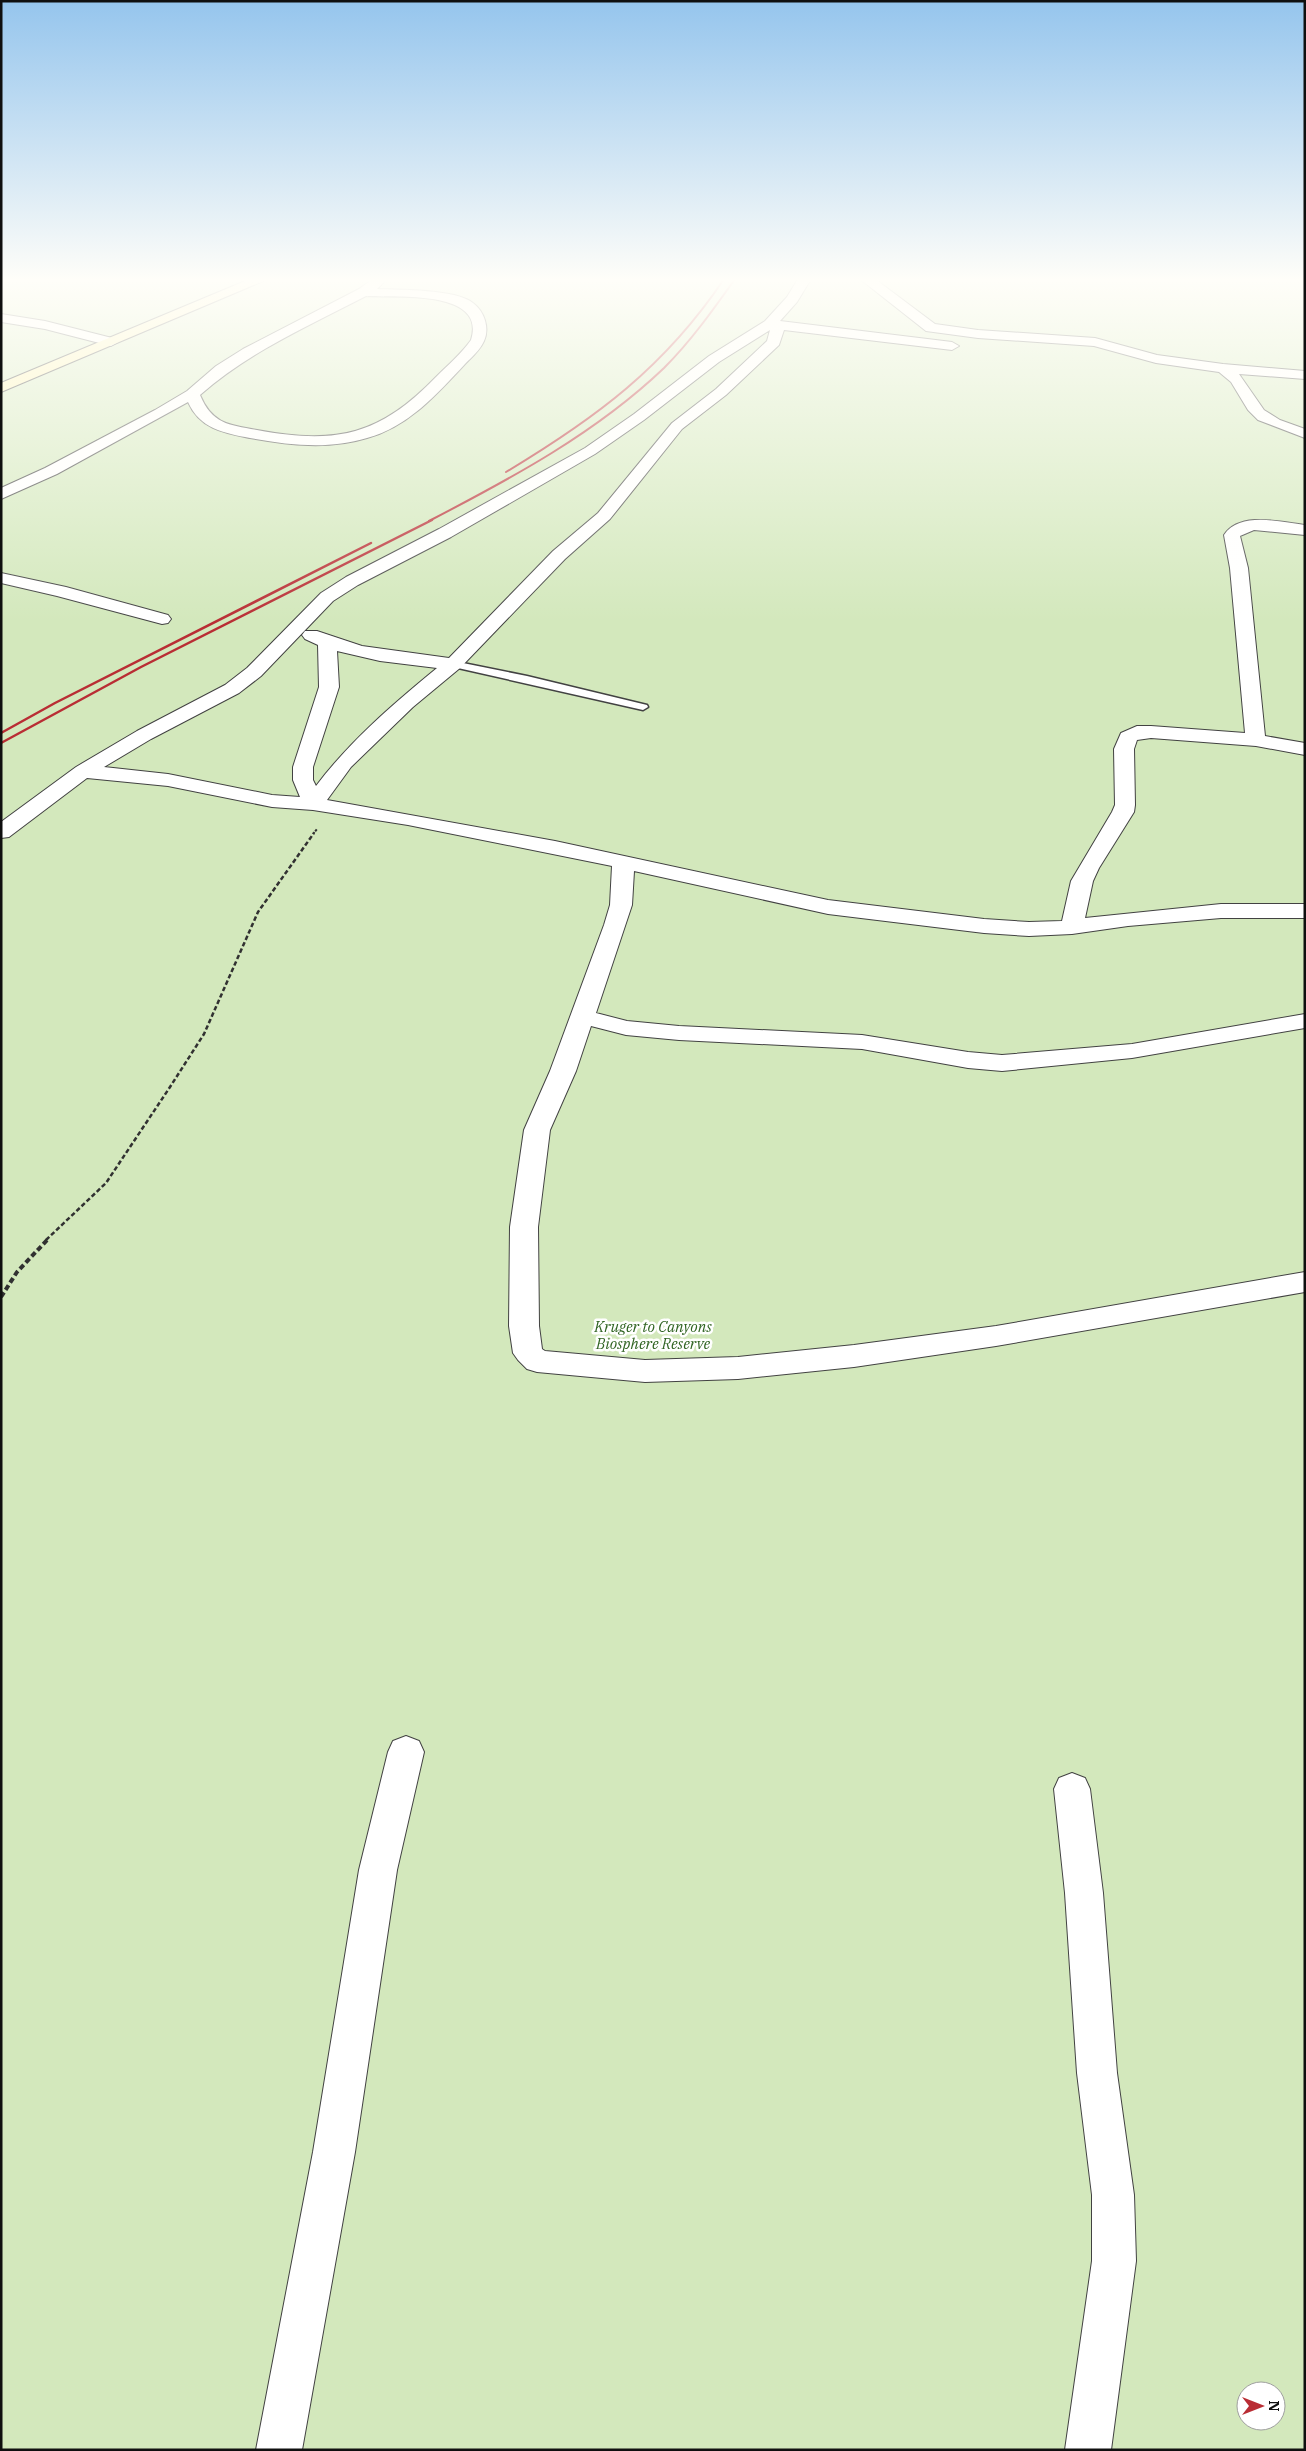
<svg xmlns="http://www.w3.org/2000/svg" width="1306" height="2451" viewBox="0 0 1306 2451" font-family="'IBM Plex Serif',serif">
<style>
.green{fill:#d3e8bc;fill-rule:evenodd}
.lines{fill:none;stroke-linecap:round;stroke-linejoin:round}
.lane-casing{stroke:#424242;stroke-width:3}
.street-casing{stroke:#424242;stroke-width:2}
.secondary-casing{stroke:#313131;stroke-width:2}
.path-far2{stroke:#313131;stroke-width:2;stroke-dasharray:2.5 1;stroke-linecap:butt}
.path-far1{stroke:#313131;stroke-width:2.5;stroke-dasharray:4.5 2.5;stroke-linecap:butt}
.path{stroke:#313131;stroke-width:4;stroke-dasharray:5.5 3;stroke-linecap:butt}
.lane{fill:#fff;fill-rule:evenodd}
.street{fill:#fff;fill-rule:evenodd}
.secondary{fill:#fbf3b0;fill-rule:evenodd}
.rail-far1{stroke:#b92d34;stroke-width:2}
.rail{stroke:#b92d34;stroke-width:2.5}
.labels{text-anchor:middle;stroke-width:5;stroke-linejoin:round;paint-order:stroke}
.park-label{font-size:15px;font-style:italic;fill:#306422;stroke:#fff}
</style>
<rect width="100%" height="100%" fill="#fefcf2"/>
<path class="green" d="M 1,279 L 1305,279 L 1305,2450 L 1,2450 ZM 1246,2391 L 1276,2391 L 1276,2421 L 1246,2421 Z"/>
<g class="lines">
<g class="lane-casing">
<path id="lane" d="M 453,661 L 527,676 L 647,705 L 648,707 L 643,710 L 449,666 L 448,664 Z"/>
</g>
<g class="street-casing">
<path id="street" d="M 373,279 L 383,279 L 384,282 L 377,289 C 400,290 456,289 473,303 C 484,311 490,328 484,341 C 480,350 472,357 465,364 C 437,394 408,427 367,438 C 328,450 289,445 250,438 C 224,433 200,429 188,402 L 57,474 L 1,499 L 1,488 L 45,468 L 155,410 L 187,391 L 216,366 L 243,349 L 359,289 ZM 366,296 C 396,298 487,289 471,340 C 462,353 448,365 437,376 C 380,435 338,445 257,430 C 229,425 212,424 200,395 C 249,352 308,326 366,296 Z
M 798,279 L 811,279 L 797,302 L 780,321 L 952,342 L 959,346 L 952,350 L 784,330 L 779,345 L 726,395 L 682,429 L 610,519 L 565,559 L 460,668 L 413,707 L 351,767 L 327,800 L 555,841 L 828,900 L 984,919 L 1029,922 L 1062,921 L 1071,881 L 1112,812 L 1115,805 L 1114,749 L 1121,733 L 1137,726 L 1151,726 L 1245,733 L 1230,568 L 1224,535 C 1240,511 1280,522 1305,525 L 1305,535 L 1254,530 L 1240,536 L 1248,568 L 1265,736 L 1305,743 L 1305,755 L 1256,746 L 1151,738 L 1137,740 L 1134,749 L 1135,805 L 1134,812 L 1099,868 L 1093,881 L 1085,918 L 1221,904 L 1305,904 L 1305,918 L 1221,918 L 1128,926 L 1072,934 L 1029,936 L 984,933 L 828,914 L 634,871 L 632,905 L 596,1013 L 627,1021 L 679,1026 L 862,1035 L 968,1052 L 1002,1055 L 1132,1044 L 1305,1014 L 1305,1028 L 1132,1058 L 1002,1071 L 968,1068 L 862,1049 L 679,1040 L 626,1035 L 591,1026 L 576,1071 L 550,1130 L 538,1227 L 539,1326 L 542,1349 L 545,1351 L 645,1360 L 738,1357 L 854,1345 L 996,1326 L 1305,1272 L 1305,1292 L 996,1346 L 854,1367 L 738,1379 L 645,1382 L 537,1372 L 527,1369 L 518,1360 L 513,1353 L 509,1326 L 510,1227 L 524,1130 L 550,1071 L 604,925 L 610,905 L 612,866 L 408,825 L 313,810 L 272,807 L 168,786 L 87,778 L 9,837 L 1,838 L 1,822 L 76,767 L 137,731 L 225,685 L 247,668 L 321,593 L 346,577 L 439,529 L 585,448 L 634,414 L 709,356 L 765,321 L 787,297 ZM 770,330 L 767,341 L 716,389 L 672,423 L 598,513 L 553,551 L 449,658 L 362,646 L 317,631 L 305,631 L 302,635 L 305,639 L 318,645 L 319,687 L 293,767 L 293,780 L 300,797 L 272,795 L 168,774 L 104,767 L 151,739 L 239,693 L 261,676 L 333,601 L 358,585 L 451,537 L 595,454 L 644,420 L 719,362 ZM 337,651 L 380,661 L 437,668 C 393,704 350,741 316,786 L 313,780 L 313,767 L 339,687 Z
M 860,279 L 875,279 L 935,324 L 978,330 L 1095,338 L 1157,355 L 1223,364 L 1305,371 L 1305,379 L 1239,374 L 1264,410 L 1280,420 L 1305,429 L 1305,438 L 1258,420 L 1248,410 L 1231,382 L 1219,372 L 1156,363 L 1094,346 L 978,338 L 926,331 Z
M 1,314 L 45,321 L 116,339 L 118,342 L 111,346 L 45,329 L 1,322 Z
M 1,573 L 66,587 L 168,615 L 171,619 L 168,623 L 162,624 L 57,596 L 1,583 Z
M 406,1736 L 419,1741 L 424,1752 L 397,1870 L 355,2152 L 302,2450 L 256,2450 L 313,2152 L 359,1870 L 388,1752 L 393,1741 Z
M 1072,1773 L 1085,1778 L 1090,1789 L 1103,1893 L 1117,2073 L 1134,2195 L 1136,2261 L 1111,2450 L 1065,2450 L 1092,2261 L 1092,2195 L 1077,2073 L 1065,1893 L 1054,1789 L 1059,1778 Z"/>
</g>
<g class="secondary-casing">
<path id="secondary" d="M 250,279 L 268,279 L 1,392 L 1,383 Z"/>
</g>
<path class="path-far2" d="M 313,834 L 317,829"/>
<path class="path-far1" d="M 46,1240 L 106,1183 L 170,1087 L 204,1034 L 258,912 L 314,833"/>
<path class="path" d="M 1,1297 L 17,1272 L 48,1239"/>
<use href="#lane" class="lane"/>
<use href="#street" class="street"/>
<use href="#secondary" class="secondary"/>
<path class="rail-far1" d="M 506,472 C 596,418 665,367 724,279
M 429,521 C 512,478 596,433 664,368 C 691,341 713,310 735,279"/>
<path class="rail" d="M 1,733 L 55,703 L 371,543
M 1,743 L 141,667 L 432,520"/>
</g>
<linearGradient id="sky" x2="0" y2="1"><stop stop-color="#95c5ed"/><stop offset="0.45" stop-color="#fffef9"/><stop offset="1" stop-color="#fffef9" stop-opacity="0"/></linearGradient>
<rect width="1306" height="623" fill="url(#sky)"/>
<g class="labels">
<g class="park-label">
<text x="653" y="1332">Kruger to Canyons<tspan x="653" dy="17">Biosphere Reserve</tspan></text>
</g>
</g>
<rect width="1306" height="2451" fill="none" stroke="#0f0f0f" stroke-width="5"/>
<g transform="translate(1261 2406) rotate(90)"><circle r="24" fill="#ffffff" stroke="#9f9f9f"/>
<path d="M0-4L9 19L0 12L-9 19Z" fill="#b92d34"/>
<text y="-8" font-size="14" font-weight="bold" text-anchor="middle" fill="#0f0f0f">N</text>
</g>
</svg>
